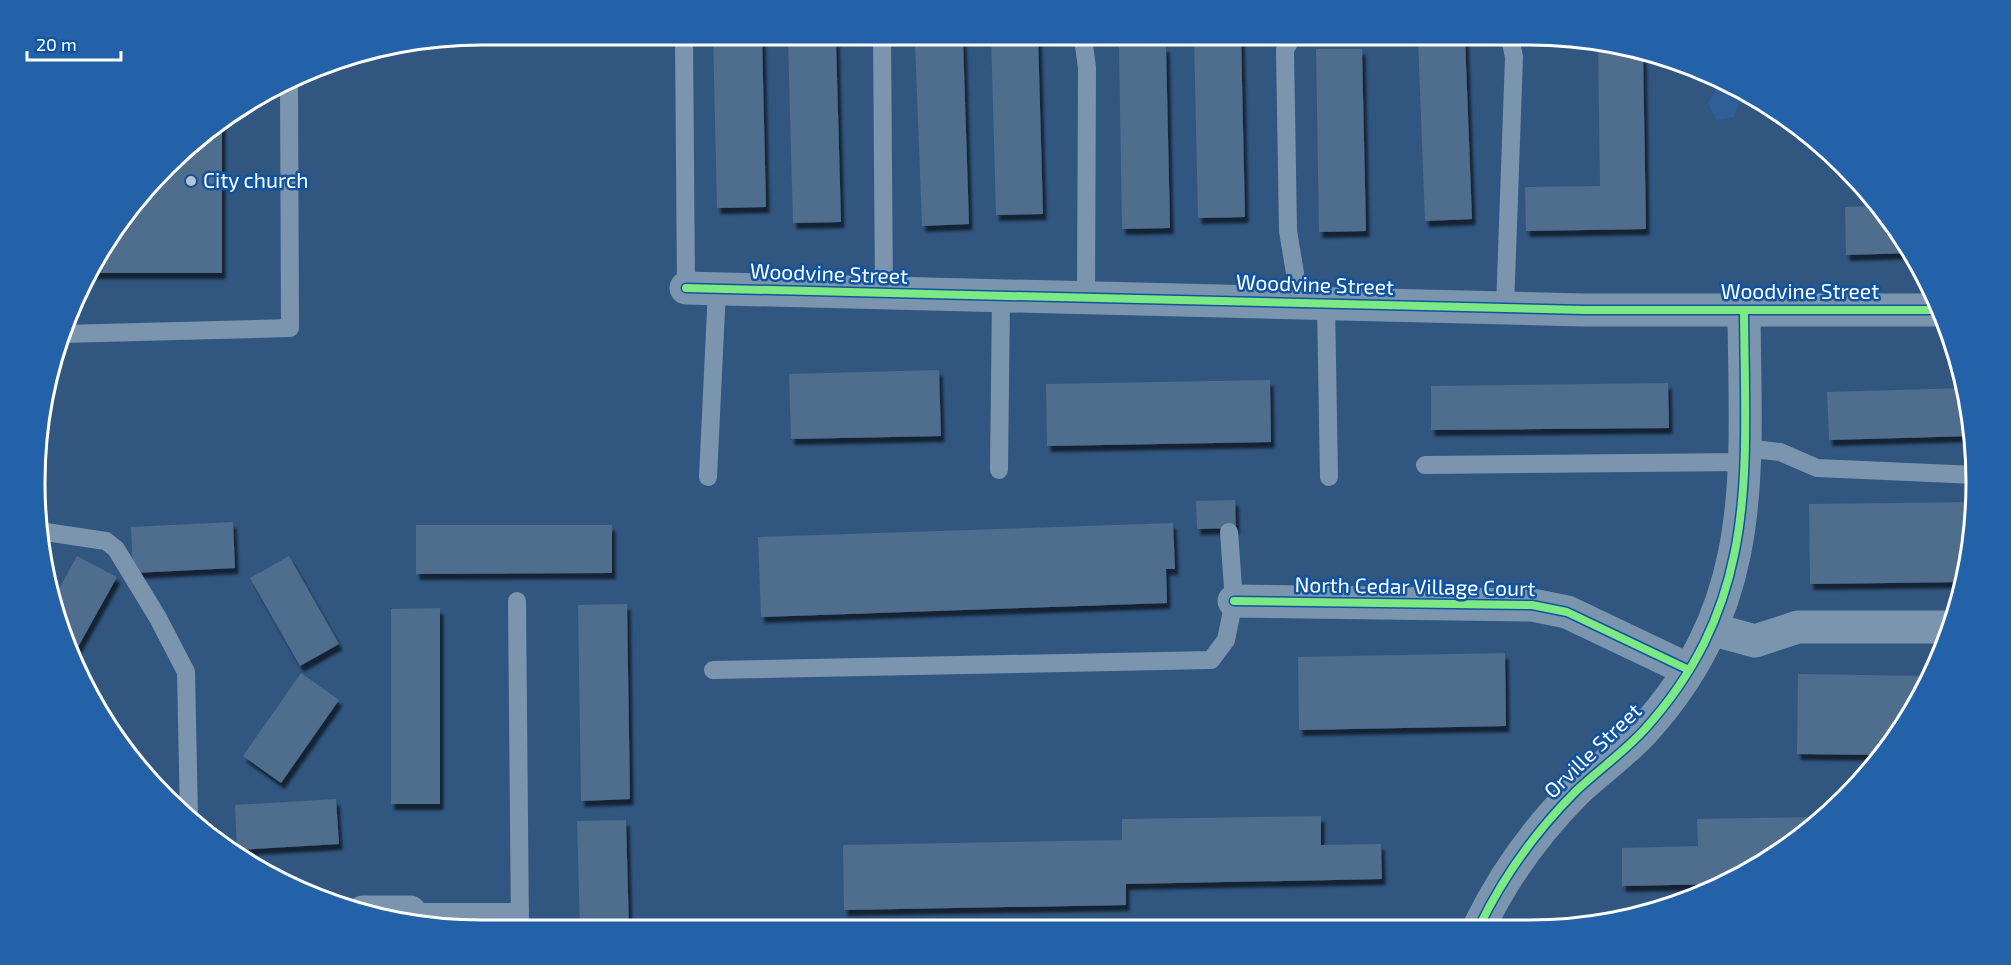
<svg xmlns="http://www.w3.org/2000/svg" width="2011" height="965" viewBox="0 0 2011 965" font-family="'Exo 2',sans-serif">
<style>
.water{fill:#2f5f96}
.building{fill:#4f6d8d;filter:url(#shadow)}
.lines{fill:none;stroke-linecap:round;stroke-linejoin:round}
.lane{stroke:#7c95af;stroke-width:18}
.street{stroke:#7c95af;stroke-width:33}
.cycleway-casing{stroke:#1054a0;stroke-width:11}
.cycleway{stroke:#7ce984;stroke-width:8}
.poi-dot{fill:#b7c4d2;stroke:#1054a0;stroke-width:2}
.labels{text-anchor:middle;stroke-width:5;stroke-linejoin:round;paint-order:stroke}
.poi-label{font-size:21px;fill:#fff;stroke:#1054a0;text-anchor:start}
.street-label{font-size:21px;fill:#fff;stroke:#1054a0}
.rim{fill:none;stroke:#fff;stroke-width:3}
</style>
<defs>
<filter id="shadow"><feDropShadow dx="3.5" dy="6" stdDeviation="1.5" flood-color="#0009"/></filter>
</defs>
<rect width="100%" height="100%" fill="#31567f"/>
<path class="water" d="M 1715,77 L 1744,92 L 1734,117 L 1716,120 L 1708,103 L 1718,85 Z"/>
<path class="building" d="M 713,35 L 762,35 L 766,207 L 717,208 Z
M 991,35 L 1038,35 L 1043,214 L 996,215 Z
M 1241,35 L 1245,217 L 1198,218 L 1194,37 Z
M 1465,37 L 1472,219 L 1425,221 L 1418,39 Z
M 836,40 L 841,222 L 793,223 L 788,41 Z
M 963,40 L 969,224 L 922,226 L 915,42 Z
M 1598,41 L 1616,43 L 1643,51 L 1646,229 L 1526,231 L 1525,187 L 1600,186 Z
M 1166,46 L 1170,228 L 1122,229 L 1119,47 Z
M 1316,49 L 1362,49 L 1366,231 L 1319,232 Z
M 222,121 L 222,273 L 89,273 L 110,234 L 210,127 Z
M 1878,206 L 1901,234 L 1911,253 L 1846,255 L 1845,207 Z
M 939,370 L 941,436 L 791,439 L 789,374 Z
M 1270,380 L 1271,442 L 1047,446 L 1046,384 Z
M 1668,383 L 1669,428 L 1431,430 L 1431,386 Z
M 1966,388 L 1972,436 L 1829,440 L 1827,392 Z
M 1235,500 L 1236,528 L 1197,529 L 1196,501 Z
M 1975,502 L 1964,582 L 1810,584 L 1809,504 Z
M 233,522 L 235,568 L 133,573 L 131,527 Z
M 1173,523 L 1175,569 L 1166,569 L 1167,603 L 761,617 L 758,537 Z
M 416,525 L 612,525 L 612,573 L 416,574 Z
M 77,556 L 117,577 L 73,656 L 55,596 Z
M 289,556 L 339,644 L 300,666 L 250,578 Z
M 627,604 L 630,799 L 581,801 L 578,605 Z
M 440,608 L 440,804 L 391,804 L 391,609 Z
M 1505,653 L 1506,726 L 1299,730 L 1298,657 Z
M 301,673 L 339,700 L 281,783 L 243,756 Z
M 1798,674 L 1930,676 L 1884,755 L 1797,754 Z
M 336,799 L 339,844 L 237,850 L 235,805 Z
M 1321,816 L 1321,845 L 1381,844 L 1382,879 L 1126,884 L 1126,905 L 844,910 L 843,845 L 1122,840 L 1122,819 Z
M 1822,817 L 1801,838 L 1722,884 L 1622,886 L 1622,848 L 1698,846 L 1697,819 Z
M 626,820 L 629,930 L 580,930 L 577,821 Z"/>
<g class="lines">
<path class="lane" d="M 684,35 L 686,288
M 882,35 L 884,294
M 1079,35 L 1084,45 L 1087,68 L 1086,298
M 1293,35 L 1285,50 L 1288,231 L 1300,303
M 1504,35 L 1511,43 L 1514,57 L 1505,308
M 1326,304 L 1329,477
M 62,334 L 290,328 L 289,85
M 1745,448 L 1780,452 L 1817,468 L 1976,475
M 1425,465 L 1745,462
M 999,470 L 1001,296
M 708,477 L 717,289
M 39,531 L 106,541 L 116,549 L 158,618 L 186,672 L 189,818
M 517,601 L 520,930
M 713,670 L 1211,660 L 1226,640 L 1234,601 L 1229,532
M 410,912 L 520,912"/>
<path class="street" d="M 686,288 L 1584,310 L 1942,310
M 1234,601 L 1532,605 L 1567,612 L 1689,670
M 1711,629 L 1755,641 L 1798,627 L 1951,627
M 363,912 L 410,912
M 1479,927 C 1504,875 1535,832 1576,791 C 1598,770 1623,753 1644,730 C 1761,601 1745,471 1744,310"/>
<g class="cycleway-casing">
<path id="cycleway" d="M 686,288 L 1584,310 L 1942,310
M 1234,601 L 1532,605 L 1567,612 L 1689,670
M 1479,927 C 1504,875 1535,832 1576,791 C 1598,770 1623,753 1644,730 C 1761,601 1745,471 1744,310"/>
</g>
<use href="#cycleway" class="cycleway"/>
</g>
<circle class="poi-dot" cx="191" cy="181" r="6"/>
<g class="labels">
<g class="poi-label">
<text x="203" y="188">City church</text>
</g>
<g class="street-label">
<text transform="translate(829 274) rotate(2)" y="7">Woodvine Street</text>
<text transform="translate(1315 285) rotate(2)" y="7">Woodvine Street</text>
<text x="1800" y="299">Woodvine Street</text>
<text transform="translate(1415 587) rotate(1)" y="7">North Cedar Village Court</text>
<text transform="translate(1593 751) rotate(-44)" y="7">Orville Street</text>
</g>
</g>
<path d="M0 0H2011V965H0ZM482 45H1529A437 437 0 0 1 1966 482V483A437 437 0 0 1 1529 920H482A437 437 0 0 1 45 483V482A437 437 0 0 1 482 45Z" fill="#2362a8" fill-rule="evenodd"/>
<path class="rim" d="M482 45H1529A437 437 0 0 1 1966 482V483A437 437 0 0 1 1529 920H482A437 437 0 0 1 45 483V482A437 437 0 0 1 482 45Z"/>
<path d="M27 51v9h94v-9" fill="none" stroke="#ffffff" stroke-width="3"/>
<text x="36" y="51" font-size="18" fill="#ffffff" stroke="#1054a0" stroke-width="4.5" paint-order="stroke">20 m</text>
</svg>
